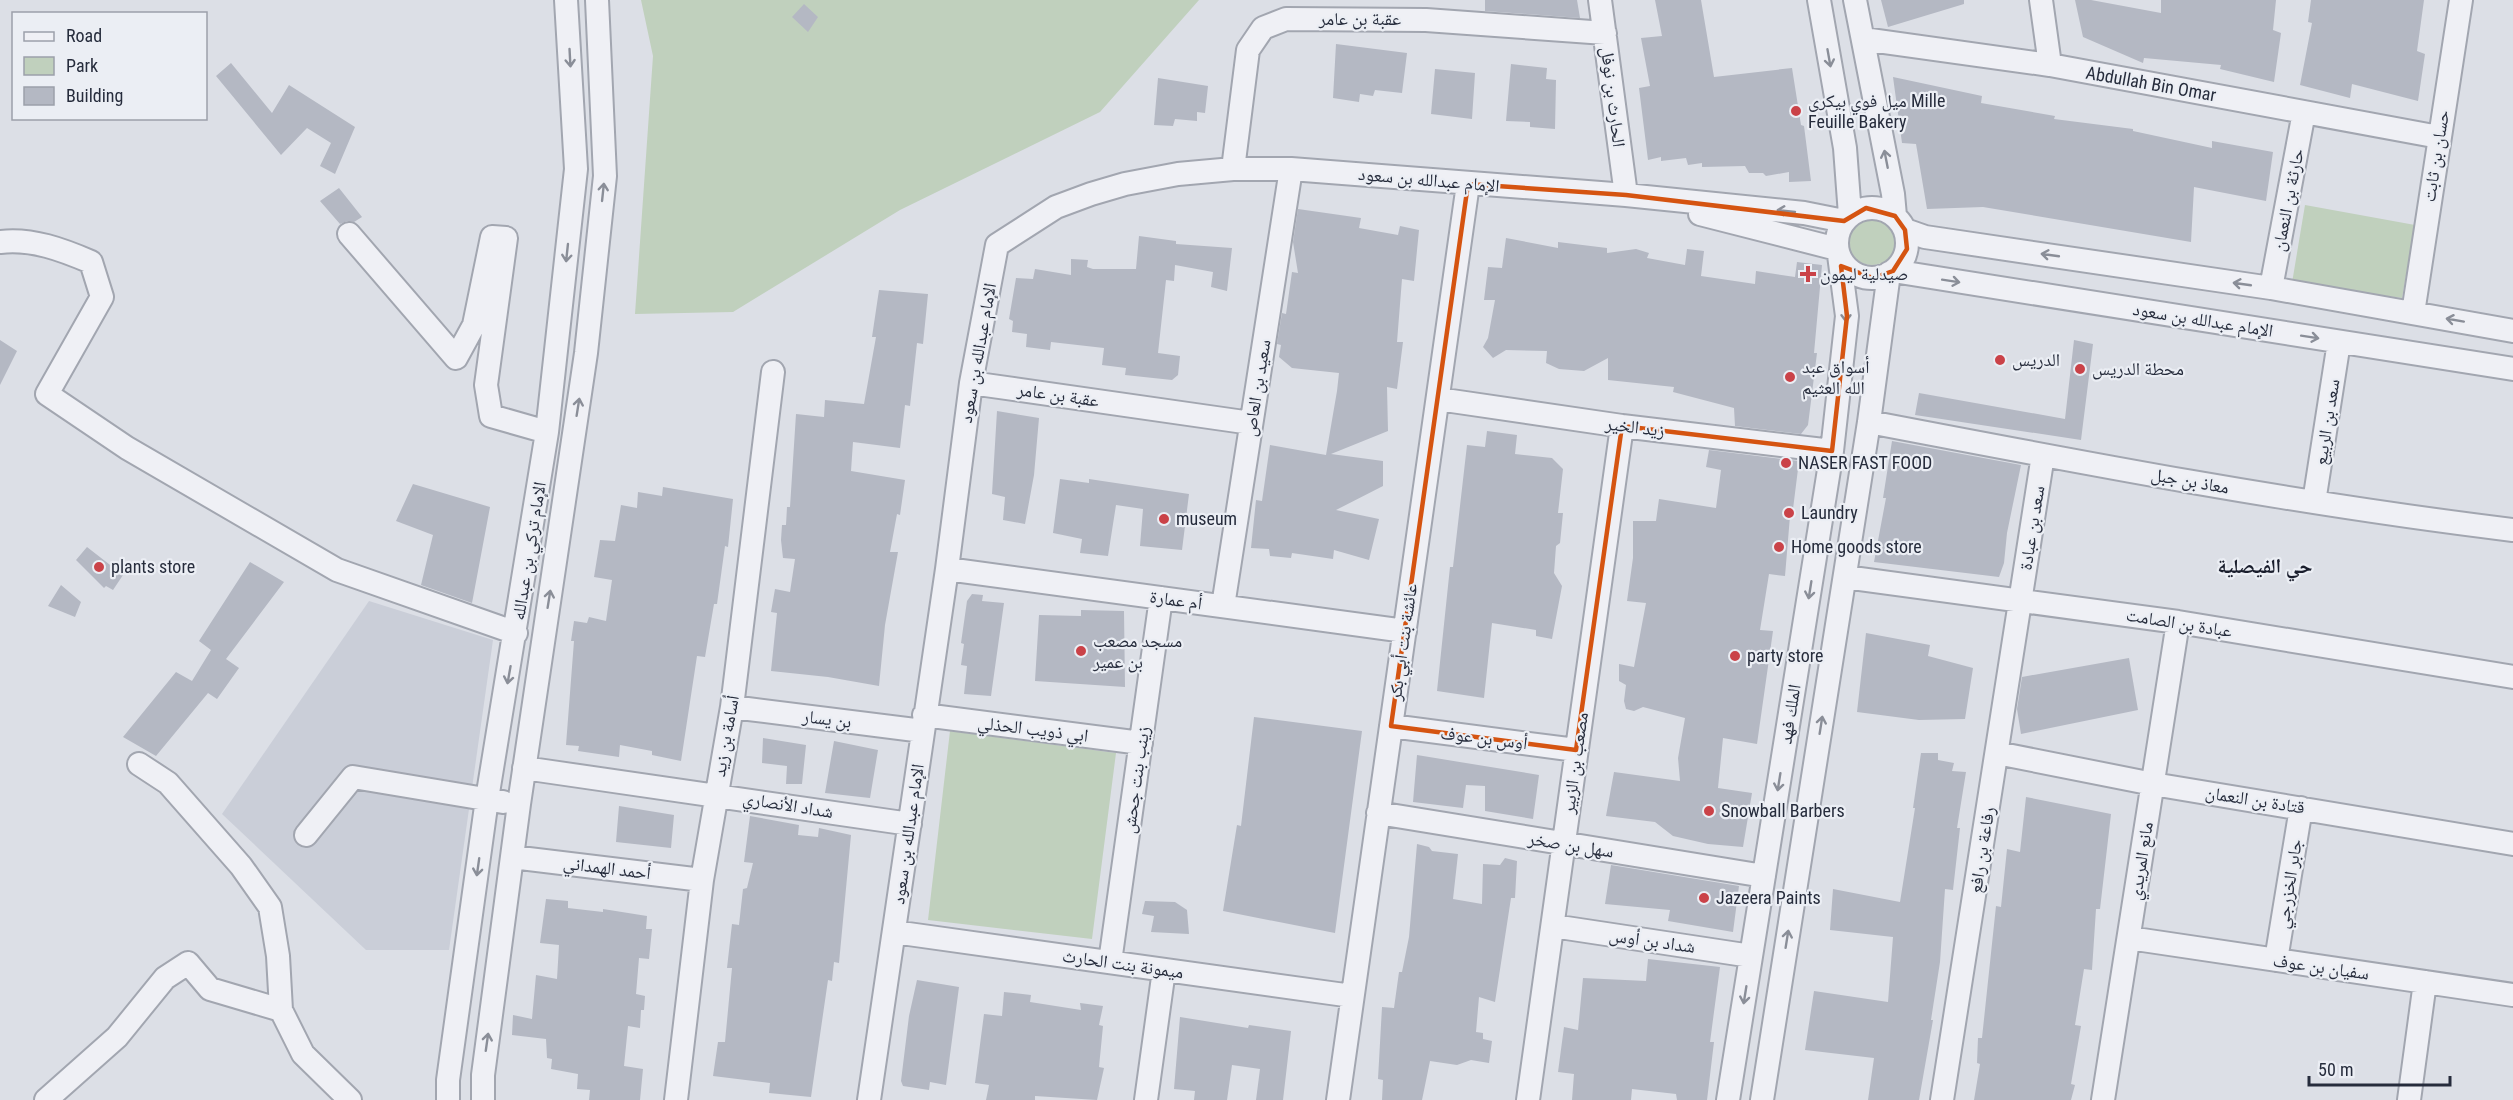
<svg xmlns="http://www.w3.org/2000/svg" width="2513" height="1100" viewBox="0 0 2513 1100" font-family="'Roboto Condensed','Noto Naskh Arabic',sans-serif">
<style>
.built{fill:#caced8}
.green{fill:#c0d0bd}
.building{fill:#b4b8c3}
.lines{fill:none;stroke-linecap:round;stroke-linejoin:round}
.minor-casing{stroke:#a2a6b0;stroke-width:26}
.minor{stroke:#eff0f5;stroke-width:22}
.oneway{stroke:#8a8e98}
.marked{fill:none;stroke:#d55411;stroke-width:4.5;stroke-linejoin:round}
.poi-dot{fill:#ca4248;stroke:#ebeef4;stroke-width:2}
.labels{text-anchor:middle;stroke-width:4.5;stroke-linejoin:round;paint-order:stroke}
.street-label{font-size:18px;fill:#262c3c;stroke:#ebeef4}
.poi-label{font-size:18px;fill:#262c3c;stroke:#ebeef4;text-anchor:start}
.neighbourhood-label{font-size:20px;font-weight:bold;fill:#191d2c;stroke:#ebeef4}
</style>
<rect width="100%" height="100%" fill="#dcdfe6"/>
<path class="built" d="M 369,601 L 493,640 L 449,950 L 366,950 L 222,814 Z"/>
<path class="green" d="M 641,0 L 1199,0 L 1100,112 L 900,210 L 733,312 L 635,314 L 653,56 Z
M 2305,205 L 2415,225 L 2402,298 L 2292,283 Z
M1848 241a24 24 0 1 1 48 0a24 24 0 1 1-48 0Z
M 950,731 L 1116,753 L 1092,939 L 928,920 Z"/>
<path class="building" d="M 1485,0 L 1577,0 L 1580,18 L 1485,11 Z
M 1655,0 L 1701,0 L 1714,77 L 1792,68 L 1801,125 L 1804,126 L 1811,181 L 1789,182 L 1789,172 L 1766,176 L 1763,173 L 1749,173 L 1745,166 L 1702,167 L 1702,163 L 1688,165 L 1686,158 L 1661,161 L 1661,157 L 1648,160 L 1639,88 L 1650,86 L 1641,38 L 1662,36 Z
M 1881,0 L 1964,0 L 1964,4 L 1888,27 Z
M 2075,0 L 2091,0 L 2161,13 L 2161,0 L 2276,0 L 2273,30 L 2281,33 L 2274,82 L 2220,69 L 2221,65 L 2144,58 L 2143,63 L 2083,37 Z
M 2311,0 L 2424,0 L 2417,51 L 2425,54 L 2418,101 L 2352,84 L 2350,98 L 2300,85 L 2312,23 L 2308,22 Z
M 804,4 L 818,17 L 808,32 L 792,17 Z
M 1336,44 L 1407,53 L 1402,93 L 1375,90 L 1373,96 L 1360,94 L 1359,102 L 1333,98 Z
M 231,63 L 272,113 L 289,85 L 355,127 L 335,174 L 320,166 L 331,143 L 307,128 L 281,155 L 216,76 Z
M 1511,64 L 1547,68 L 1546,79 L 1556,80 L 1555,129 L 1530,127 L 1530,122 L 1506,121 Z
M 1435,69 L 1475,73 L 1472,119 L 1431,114 Z
M 1893,77 L 1982,96 L 1981,103 L 2055,116 L 2054,119 L 2133,129 L 2133,131 L 2212,148 L 2212,141 L 2273,152 L 2266,201 L 2194,187 L 2191,242 L 1983,207 L 1927,209 L 1916,144 L 1902,143 Z
M 1158,78 L 1208,86 L 1205,113 L 1197,112 L 1197,121 L 1175,119 L 1173,126 L 1154,125 Z
M 339,188 L 362,217 L 354,222 L 347,221 L 340,224 L 320,201 Z
M 1298,209 L 1361,218 L 1359,228 L 1398,235 L 1400,226 L 1419,230 L 1414,281 L 1402,279 L 1397,342 L 1403,342 L 1397,389 L 1387,387 L 1388,431 L 1331,454 L 1383,461 L 1383,486 L 1336,510 L 1379,519 L 1369,560 L 1334,550 L 1333,559 L 1292,553 L 1291,558 L 1270,556 L 1269,549 L 1251,548 L 1256,500 L 1262,501 L 1270,445 L 1326,455 L 1337,391 L 1339,373 L 1292,368 L 1279,357 L 1281,345 L 1277,344 L 1282,313 L 1286,314 L 1292,272 L 1298,273 L 1293,242 Z
M 1139,236 L 1176,241 L 1176,244 L 1232,248 L 1227,291 L 1211,287 L 1213,272 L 1175,265 L 1174,281 L 1166,280 L 1158,353 L 1180,356 L 1178,375 L 1172,380 L 1125,375 L 1126,368 L 1102,365 L 1104,348 L 1051,342 L 1050,350 L 1026,347 L 1027,334 L 1012,332 L 1013,321 L 1009,319 L 1016,278 L 1033,279 L 1035,269 L 1071,275 L 1071,259 L 1088,260 L 1087,267 L 1093,269 L 1136,269 Z
M 1506,238 L 1558,248 L 1558,242 L 1607,248 L 1607,253 L 1636,249 L 1649,253 L 1647,258 L 1685,265 L 1687,249 L 1704,251 L 1701,276 L 1755,284 L 1756,271 L 1795,277 L 1797,262 L 1822,265 L 1814,353 L 1817,353 L 1808,425 L 1801,434 L 1735,426 L 1734,408 L 1673,392 L 1674,387 L 1608,380 L 1608,358 L 1584,371 L 1559,369 L 1546,363 L 1547,351 L 1506,350 L 1493,358 L 1483,347 L 1488,338 L 1495,300 L 1484,300 L 1488,267 L 1502,268 Z
M 879,290 L 928,294 L 923,344 L 917,343 L 910,406 L 905,405 L 900,448 L 853,442 L 851,471 L 905,480 L 900,515 L 897,514 L 890,552 L 898,552 L 885,625 L 879,686 L 828,677 L 771,671 L 777,613 L 771,612 L 775,589 L 790,592 L 795,559 L 783,558 L 781,540 L 782,525 L 786,525 L 787,507 L 790,507 L 796,414 L 824,417 L 825,400 L 864,404 L 876,337 L 872,337 Z
M 0,340 L 17,351 L 0,385 Z
M 2074,340 L 2093,344 L 2081,440 L 1915,415 L 1919,393 L 2065,419 Z
M 997,411 L 1039,418 L 1034,475 L 1025,524 L 1003,520 L 1005,497 L 992,494 Z
M 1487,431 L 1517,435 L 1515,454 L 1552,458 L 1563,469 L 1558,513 L 1563,513 L 1560,543 L 1556,546 L 1554,573 L 1562,586 L 1552,639 L 1536,636 L 1536,630 L 1492,623 L 1484,698 L 1437,691 L 1450,567 L 1453,567 L 1467,445 L 1485,447 Z
M 1892,441 L 2021,465 L 2007,533 L 2004,563 L 1999,577 L 1874,562 L 1886,498 L 1883,498 Z
M 1709,450 L 1799,461 L 1792,517 L 1790,516 L 1785,576 L 1769,574 L 1760,630 L 1773,631 L 1757,744 L 1723,738 L 1718,788 L 1752,793 L 1743,847 L 1708,844 L 1673,836 L 1655,822 L 1606,816 L 1614,772 L 1680,781 L 1678,758 L 1685,718 L 1643,707 L 1634,711 L 1626,709 L 1624,701 L 1626,685 L 1619,681 L 1619,664 L 1634,667 L 1646,603 L 1627,601 L 1633,558 L 1633,521 L 1656,521 L 1659,499 L 1716,508 L 1721,470 L 1706,467 Z
M 1060,479 L 1089,483 L 1089,479 L 1189,494 L 1182,550 L 1140,546 L 1143,509 L 1116,505 L 1108,556 L 1080,553 L 1082,539 L 1053,533 Z
M 413,484 L 490,507 L 472,603 L 421,585 L 433,535 L 396,521 Z
M 663,487 L 733,499 L 728,547 L 725,546 L 717,604 L 714,604 L 705,657 L 697,656 L 681,761 L 652,755 L 652,751 L 620,745 L 619,757 L 578,751 L 579,746 L 566,745 L 574,641 L 571,641 L 574,621 L 587,623 L 589,617 L 606,621 L 612,580 L 594,577 L 600,540 L 615,541 L 621,505 L 637,508 L 638,492 L 662,496 Z
M 87,547 L 123,575 L 113,590 L 106,586 L 104,588 L 76,560 Z
M 250,562 L 284,582 L 226,659 L 239,668 L 217,699 L 208,693 L 156,756 L 123,737 L 176,672 L 192,681 L 211,650 L 199,641 Z
M 61,585 L 81,602 L 75,617 L 48,606 Z
M 972,594 L 983,595 L 982,601 L 1004,603 L 991,696 L 964,694 L 967,666 L 961,665 L 964,644 L 961,643 L 967,601 Z
M 1081,610 L 1124,611 L 1125,687 L 1035,681 L 1039,615 L 1081,616 Z
M 1866,633 L 1930,645 L 1928,656 L 1973,668 L 1965,719 L 1919,720 L 1857,712 Z
M 2129,658 L 2138,710 L 2021,734 L 2017,709 L 2022,677 Z
M 1254,717 L 1362,731 L 1335,933 L 1223,911 L 1237,825 L 1241,826 Z
M 763,738 L 806,745 L 802,784 L 786,784 L 787,766 L 762,763 Z
M 834,741 L 878,750 L 870,798 L 825,793 Z
M 1921,753 L 1938,753 L 1938,760 L 1954,763 L 1952,771 L 1966,772 L 1957,828 L 1960,828 L 1953,890 L 1945,889 L 1940,962 L 1931,1020 L 1933,1020 L 1919,1100 L 1868,1100 L 1874,1058 L 1805,1050 L 1814,991 L 1888,1002 L 1893,937 L 1830,930 L 1833,889 L 1900,902 L 1915,808 L 1913,808 Z
M 1417,755 L 1539,775 L 1533,819 L 1485,811 L 1485,786 L 1466,785 L 1463,808 L 1413,802 Z
M 2026,797 L 2111,814 L 2100,909 L 2096,909 L 2092,970 L 2084,969 L 2075,1025 L 2081,1026 L 2071,1084 L 2075,1085 L 2071,1100 L 1974,1100 L 1980,1064 L 1977,1063 L 1978,1038 L 1982,1038 L 1996,906 L 2001,907 L 2007,849 L 2020,852 Z
M 619,806 L 674,815 L 671,848 L 616,842 Z
M 750,816 L 799,825 L 798,835 L 818,837 L 819,828 L 851,835 L 839,963 L 834,962 L 832,981 L 828,980 L 811,1097 L 769,1093 L 770,1083 L 713,1076 L 718,1042 L 725,1042 L 732,968 L 727,968 L 732,924 L 739,925 L 743,889 L 747,888 L 753,863 L 744,862 Z
M 1417,844 L 1429,847 L 1432,851 L 1458,854 L 1453,899 L 1482,904 L 1483,864 L 1500,865 L 1505,858 L 1517,861 L 1515,898 L 1511,898 L 1495,1002 L 1479,997 L 1476,1032 L 1483,1033 L 1483,1039 L 1492,1041 L 1489,1063 L 1471,1060 L 1457,1065 L 1430,1061 L 1422,1100 L 1382,1100 L 1383,1080 L 1378,1079 L 1382,1007 L 1394,1008 L 1399,972 L 1402,972 L 1409,937 Z
M 1611,865 L 1739,886 L 1733,932 L 1668,921 L 1670,910 L 1605,904 Z
M 546,899 L 568,901 L 568,908 L 603,912 L 603,909 L 647,916 L 646,929 L 652,929 L 649,959 L 639,958 L 636,994 L 645,996 L 644,1010 L 641,1010 L 640,1028 L 628,1026 L 624,1066 L 643,1069 L 640,1100 L 589,1100 L 590,1090 L 577,1089 L 578,1074 L 551,1069 L 552,1059 L 547,1058 L 546,1039 L 512,1035 L 513,1015 L 532,1019 L 536,975 L 557,979 L 559,945 L 540,943 Z
M 1145,901 L 1175,902 L 1187,910 L 1189,934 L 1151,932 L 1154,916 L 1142,914 Z
M 1648,959 L 1720,967 L 1710,1042 L 1714,1042 L 1707,1100 L 1677,1100 L 1676,1094 L 1632,1089 L 1631,1100 L 1572,1100 L 1574,1074 L 1558,1072 L 1564,1027 L 1578,1030 L 1583,978 L 1646,981 Z
M 917,980 L 959,987 L 946,1085 L 930,1082 L 929,1090 L 903,1086 L 901,1081 L 909,1016 Z
M 1004,992 L 1031,995 L 1030,1002 L 1081,1010 L 1080,1003 L 1103,1006 L 1099,1025 L 1103,1026 L 1099,1067 L 1104,1068 L 1097,1100 L 1035,1096 L 1035,1100 L 986,1100 L 989,1085 L 975,1083 L 984,1014 L 1002,1016 Z
M 1180,1017 L 1248,1028 L 1249,1025 L 1291,1031 L 1283,1100 L 1256,1100 L 1260,1069 L 1232,1065 L 1227,1100 L 1194,1100 L 1195,1091 L 1174,1089 Z"/>
<g class="lines">
<g class="minor-casing">
<path id="minor" d="M 1600,0 L 1626,195
M 1819,0 L 1845,148 L 1850,215
M 1855,0 L 1893,194 L 1895,216
M 2041,0 L 2050,65
M 1863,39 L 2050,65 L 2439,137
M 1233,169 L 1248,50 L 1263,28 L 1286,19 L 1426,20 L 1605,33
M1837 243a35 35 0 1 1 70 0a35 35 0 1 1-70 0Z
M 1700,214 L 1837,249
M 1905,230 L 1925,237 L 2271,288 L 2513,331
M 349,234 L 456,358 L 474,325 L 492,237 L 506,238 L 486,385 L 491,416 L 547,432
M 0,242 C 32,238 63,250 91,262 L 102,297 L 47,394 L 127,448 L 337,570 L 516,633
M 1893,271 L 2513,369
M 2271,288 L 2304,112
M 2413,313 L 2461,0
M 971,383 L 1251,423
M 1438,399 L 1622,426 L 1832,451
M 1869,422 C 2083,463 2297,504 2513,530
M 2314,502 L 2339,342
M 947,569 L 1405,631
M 1845,577 L 2178,622 L 2513,677
M 1223,606 L 1291,169
M 732,707 L 923,731
M 924,715 L 1141,743
M 1391,726 L 1576,750
M 1997,753 L 2153,784 L 2513,844
M 139,764 L 168,783 L 241,866 L 270,907 L 278,956 L 281,1010
M 524,768 L 910,824
M 1378,813 L 1764,876
M 306,835 L 353,777 L 503,802
M 512,857 L 702,880
M 1553,926 L 1751,956
M 894,932 L 1352,996
M 2129,938 L 2513,995
M 2276,960 L 2301,808
M 1110,962 L 1161,598
M 46,1100 L 117,1037 L 165,978 L 188,963 L 210,989 L 281,1010 L 303,1054 L 350,1100
M 448,1100 L 448,1080 L 487,799 L 547,432 L 576,169 L 566,0
M 483,1100 L 483,1075 L 519,804 L 586,353 L 605,176 L 597,0
M 676,1100 L 702,880 L 732,707 L 773,372
M 869,1100 L 947,569 L 971,383 L 997,245 L 1056,207 L 1091,194 L 1125,184 L 1178,174 L 1233,169 L 1291,169 L 1626,195 L 1804,213 L 1844,221
M 1146,1100 L 1164,970
M 1338,1100 L 1468,184
M 1528,1100 L 1622,426
M 1728,1100 L 1832,451 L 1847,316 L 1839,255
M 1762,1100 L 1869,422 L 1889,273
M 1942,1100 L 2043,455
M 2103,1100 L 2178,622
M 2409,1100 L 2425,982"/>
</g>
<use href="#minor" class="minor"/>
</g>
<defs><path id="oneway-shaft" d="M-6 0H5M1.5-3L5.5 0L1.5 3" fill="none" stroke-width="1.6" stroke-linecap="round" stroke-linejoin="round" transform="scale(1.5)"/></defs>
<g class="oneway">
<use href="#oneway-shaft" transform="translate(570 58) rotate(87)"/>
<use href="#oneway-shaft" transform="translate(1829 58) rotate(80)"/>
<use href="#oneway-shaft" transform="translate(1886 159) rotate(-101)"/>
<use href="#oneway-shaft" transform="translate(603 192) rotate(-84)"/>
<use href="#oneway-shaft" transform="translate(1786 211) rotate(-174)"/>
<use href="#oneway-shaft" transform="translate(567 253) rotate(96)"/>
<use href="#oneway-shaft" transform="translate(2050 255) rotate(-172)"/>
<use href="#oneway-shaft" transform="translate(1951 281) rotate(9)"/>
<use href="#oneway-shaft" transform="translate(2242 284) rotate(-172)"/>
<use href="#oneway-shaft" transform="translate(1846 313) rotate(90)"/>
<use href="#oneway-shaft" transform="translate(2455 320) rotate(-170)"/>
<use href="#oneway-shaft" transform="translate(2310 337) rotate(9)"/>
<use href="#oneway-shaft" transform="translate(578 407) rotate(-81)"/>
<use href="#oneway-shaft" transform="translate(1810 590) rotate(99)"/>
<use href="#oneway-shaft" transform="translate(549 599) rotate(-81)"/>
<use href="#oneway-shaft" transform="translate(509 675) rotate(100)"/>
<use href="#oneway-shaft" transform="translate(1821 725) rotate(-81)"/>
<use href="#oneway-shaft" transform="translate(1779 782) rotate(99)"/>
<use href="#oneway-shaft" transform="translate(478 867) rotate(98)"/>
<use href="#oneway-shaft" transform="translate(1787 939) rotate(-81)"/>
<use href="#oneway-shaft" transform="translate(1745 995) rotate(99)"/>
<use href="#oneway-shaft" transform="translate(487 1042) rotate(-82)"/>
</g>
<path class="marked" d="M 1468,184 L 1626,195 L 1844,221 L 1866,208 L 1895,216 L 1905,230 L 1907,249 L 1893,271 L 1873,278 L 1841,266 L 1847,316 L 1832,451 L 1622,426 L 1576,750 L 1391,726 Z"/>
<g class="poi-dot">
<circle cx="1796" cy="111" r="6"/>
<path d="M1805 265h6v6h6v6h-6v6h-6v-6h-6v-6h6z"/>
<circle cx="2000" cy="360" r="6"/>
<circle cx="2080" cy="369" r="6"/>
<circle cx="1790" cy="377" r="6"/>
<circle cx="1786" cy="463" r="6"/>
<circle cx="1789" cy="513" r="6"/>
<circle cx="1164" cy="519" r="6"/>
<circle cx="1779" cy="547" r="6"/>
<circle cx="99" cy="567" r="6"/>
<circle cx="1081" cy="651" r="6"/>
<circle cx="1735" cy="656" r="6"/>
<circle cx="1709" cy="811" r="6"/>
<circle cx="1704" cy="898" r="6"/>
</g>
<g class="labels">
<g class="street-label">
<text x="1360" y="25">عقبة بن عامر</text>
<text transform="translate(2151 84) rotate(10)" y="6">Abdullah Bin Omar</text>
<text transform="translate(1613 97) rotate(83)" y="6">الحارث بن نوفل</text>
<text transform="translate(2436 156) rotate(-81)" y="6">حسان بن ثابت</text>
<text transform="translate(1429 180) rotate(5)" y="6">الإمام عبدالله بن سعود</text>
<text transform="translate(2288 200) rotate(-79)" y="6">حارثة بن النعمان</text>
<text transform="translate(2203 320) rotate(9)" y="6">الإمام عبدالله بن سعود</text>
<text transform="translate(978 353) rotate(-80)" y="6">الإمام عبدالله بن سعود</text>
<text transform="translate(1257 388) rotate(-81)" y="6">سعيد بن العاص</text>
<text transform="translate(1058 395) rotate(8)" y="6">عقبة بن عامر</text>
<text transform="translate(2327 422) rotate(-81)" y="6">سعد بن الربيع</text>
<text transform="translate(1635 427) rotate(7)" y="6">زيد الخير</text>
<text transform="translate(2190 481) rotate(10)" y="6">معاذ بن جبل</text>
<text transform="translate(2032 528) rotate(-81)" y="6">سعد بن عبادة</text>
<text transform="translate(529 551) rotate(-81)" y="6">الإمام تركي بن عبدالله</text>
<text transform="translate(1176 600) rotate(8)" y="6">أم عمارة</text>
<text transform="translate(2179 623) rotate(9)" y="6">عبادة بن الصامت</text>
<text transform="translate(1403 642) rotate(-82)" y="6">عائشة بنت أبي بكر</text>
<text transform="translate(1790 714) rotate(-81)" y="6">الملك فهد</text>
<text transform="translate(827 719) rotate(7)" y="6">بن يسار</text>
<text transform="translate(1033 729) rotate(7)" y="6">ابي ذويب الحذلي</text>
<text transform="translate(726 736) rotate(-80)" y="6">أسامة بن زيد</text>
<text transform="translate(1484 738) rotate(7)" y="6">أوس بن عوف</text>
<text transform="translate(1575 763) rotate(-82)" y="6">مصعب بن الزبير</text>
<text transform="translate(1136 780) rotate(-82)" y="6">زينب بنت جحش</text>
<text transform="translate(2255 800) rotate(9)" y="6">قتادة بن النعمان</text>
<text transform="translate(788 805) rotate(9)" y="6">شداد الأنصاري</text>
<text transform="translate(908 834) rotate(-82)" y="6">الإمام عبدالله بن سعود</text>
<text transform="translate(1571 845) rotate(9)" y="6">سهل بن صخر</text>
<text transform="translate(1982 850) rotate(-81)" y="6">رفاعة بن رافع</text>
<text transform="translate(2141 861) rotate(-81)" y="6">مانع المريدي</text>
<text transform="translate(607 868) rotate(7)" y="6">أحمد الهمداني</text>
<text transform="translate(2289 884) rotate(-81)" y="6">جابر الخزرجي</text>
<text transform="translate(1652 941) rotate(8)" y="6">شداد بن أوس</text>
<text transform="translate(1123 964) rotate(8)" y="6">ميمونة بنت الحارث</text>
<text transform="translate(2321 967) rotate(8)" y="6">سفيان بن عوف</text>
</g>
<g class="poi-label">
<text x="1808" y="107">ميل فوي بيكري Mille<tspan x="1808" dy="21">Feuille Bakery</tspan></text>
<text x="1820" y="280">صيدلية ليمون</text>
<text x="2012" y="366">الدريس</text>
<text x="1802" y="373">أسواق عبد<tspan x="1802" dy="21">الله العثيم</tspan></text>
<text x="2092" y="375">محطة الدريس</text>
<text x="1798" y="469">NASER FAST FOOD</text>
<text x="1801" y="519">Laundry</text>
<text x="1176" y="525">museum</text>
<text x="1791" y="553">Home goods store</text>
<text x="111" y="573">plants store</text>
<text x="1093" y="647">مسجد مصعب<tspan x="1093" dy="21">بن عمير</tspan></text>
<text x="1747" y="662">party store</text>
<text x="1721" y="817">Snowball Barbers</text>
<text x="1716" y="904">Jazeera Paints</text>
</g>
<g class="neighbourhood-label">
<text x="2265" y="573">حي الفيصلية</text>
</g>
</g>
<rect x="12" y="12" width="195" height="108" fill="#ebeef4" stroke="#9ca0aa" stroke-width="1.5"/>
<rect x="24" y="32" width="30" height="9" fill="#eff0f5" stroke="#9ca0aa" stroke-width="1.5"/>
<text x="66" y="42" font-size="18" fill="#262c3c">Road</text>
<rect x="24" y="57" width="30" height="18" fill="#c0d0bd" stroke="#9ca0aa" stroke-width="1.5"/>
<text x="66" y="72" font-size="18" fill="#262c3c">Park</text>
<rect x="24" y="87" width="30" height="18" fill="#b4b8c3" stroke="#9ca0aa" stroke-width="1.5"/>
<text x="66" y="102" font-size="18" fill="#262c3c">Building</text>
<path d="M2309 1076v9h141v-9" fill="none" stroke="#262c3c" stroke-width="3"/>
<text x="2318" y="1076" font-size="18" fill="#262c3c" stroke="#ebeef4" stroke-width="4.5" paint-order="stroke">50 m</text>
</svg>
